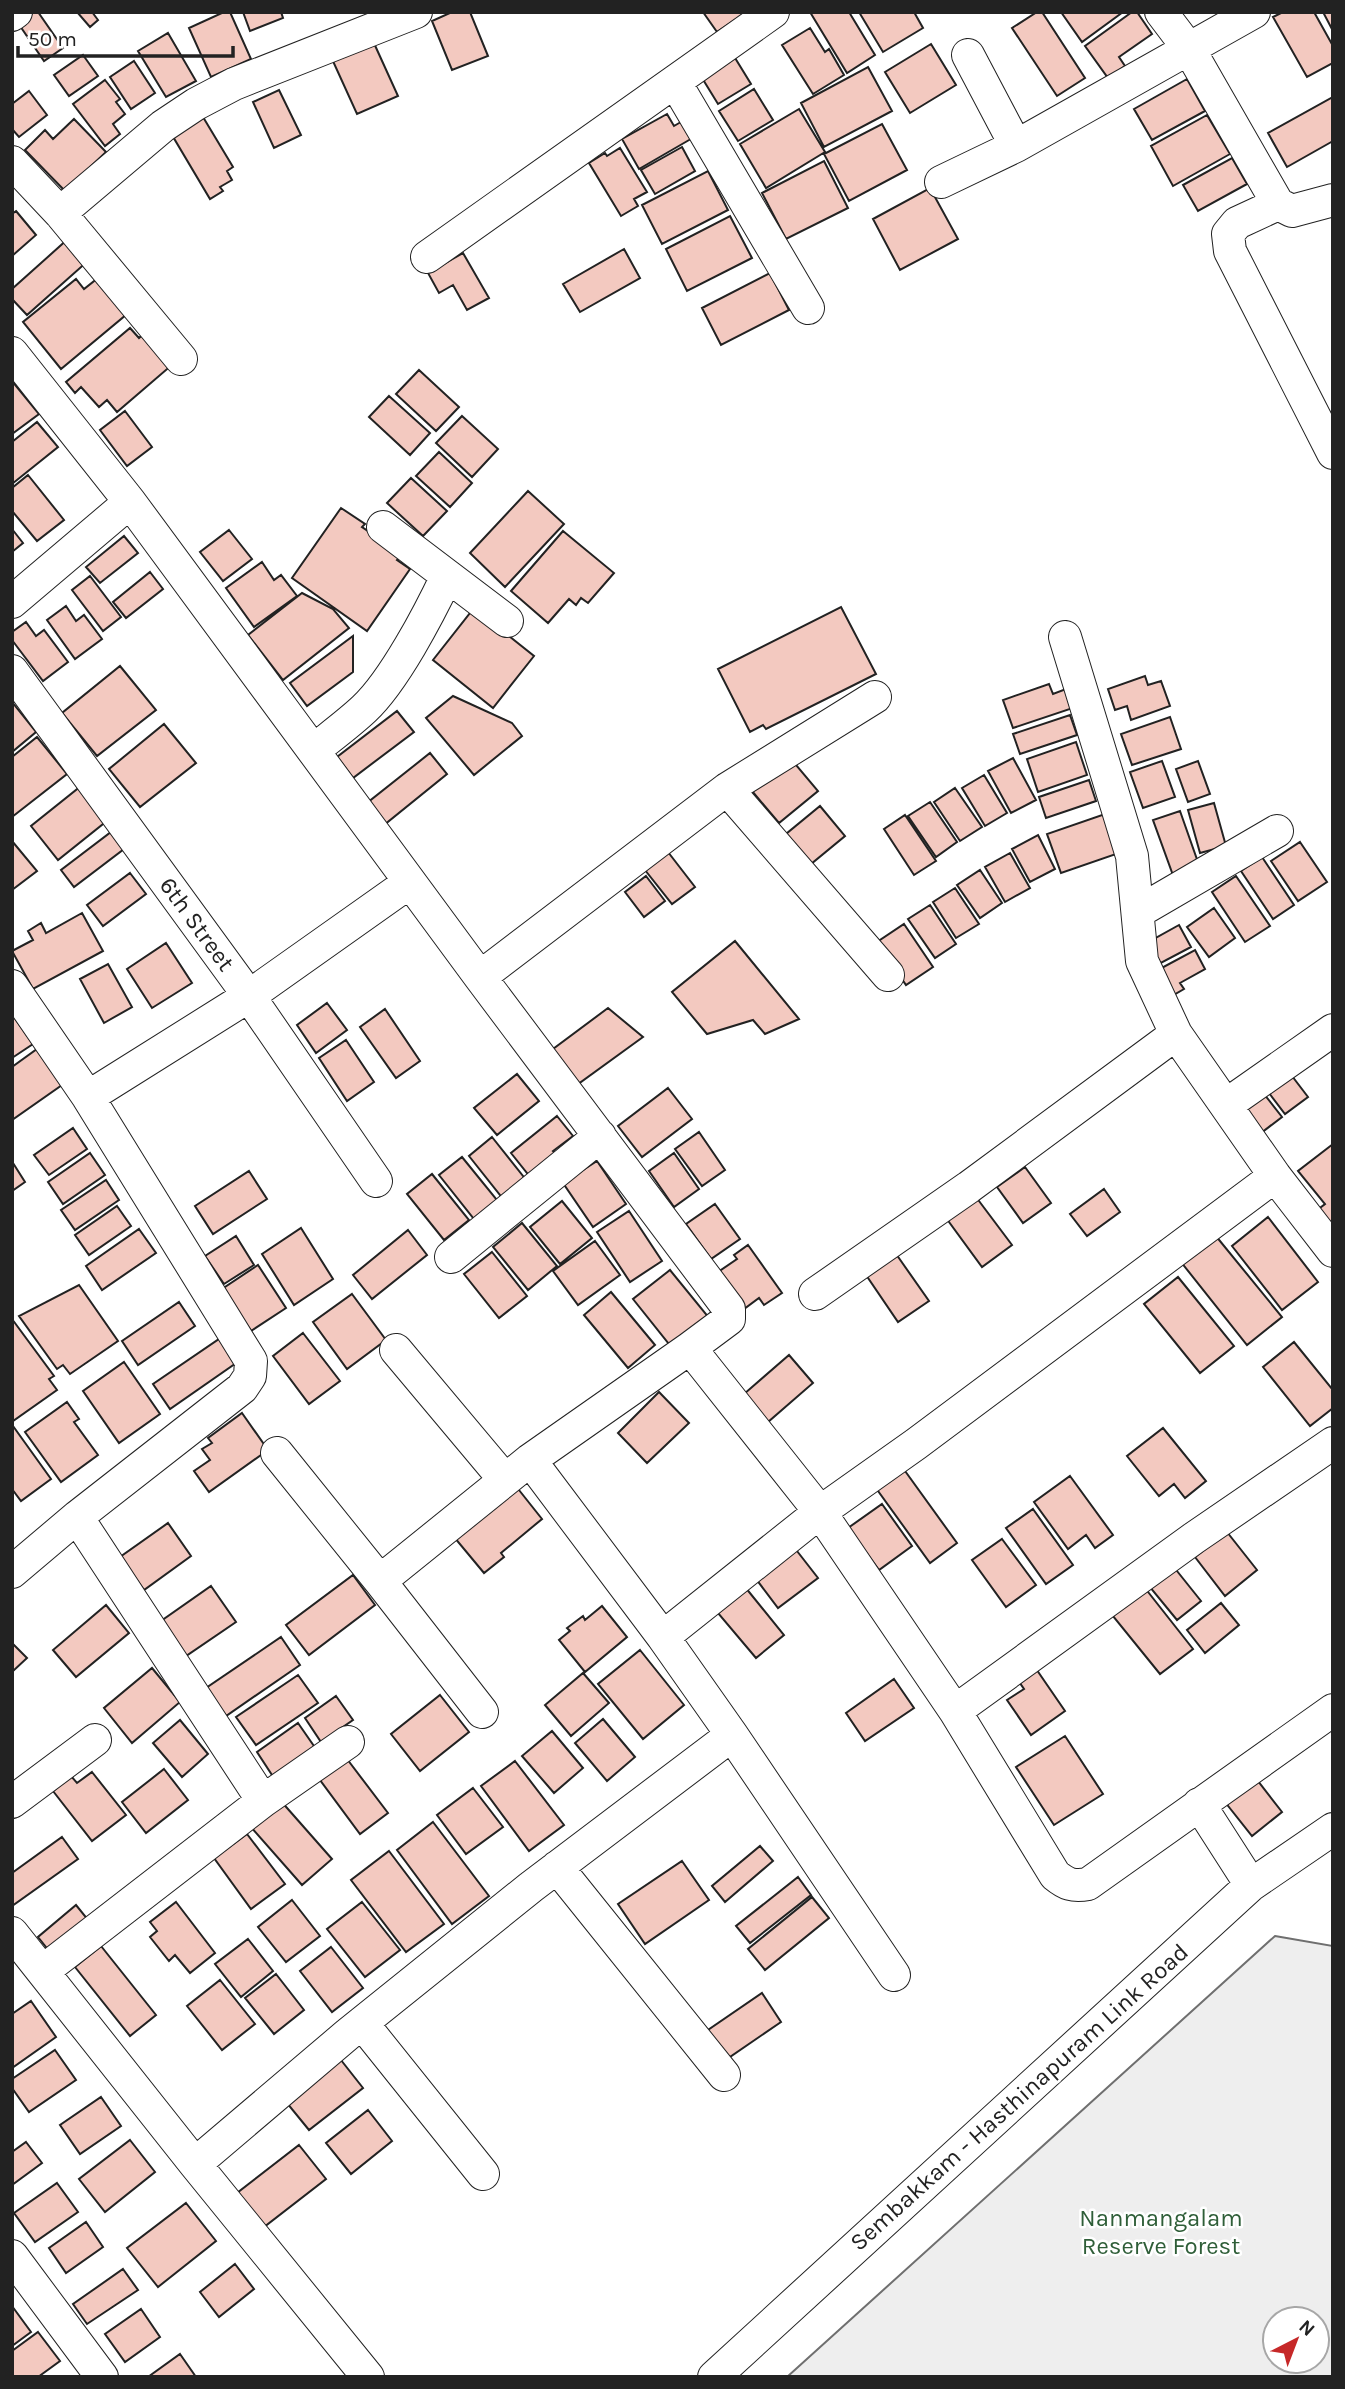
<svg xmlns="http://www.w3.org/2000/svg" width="1345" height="2389" viewBox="0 0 1345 2389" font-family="Karla,sans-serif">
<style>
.green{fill:#eee;stroke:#6f6f6f;stroke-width:2;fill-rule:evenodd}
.building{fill:#f3c9c0;stroke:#222;stroke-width:2}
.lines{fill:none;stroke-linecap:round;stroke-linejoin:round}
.minor-casing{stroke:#222;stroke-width:34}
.minor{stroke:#fff;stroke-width:32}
.labels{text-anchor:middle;stroke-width:5;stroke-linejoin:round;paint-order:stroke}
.street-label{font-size:24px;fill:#222;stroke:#fff}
.park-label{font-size:24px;fill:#2f5e38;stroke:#fff}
</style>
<rect width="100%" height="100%" fill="#fff"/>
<path class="green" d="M 1275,1936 L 1333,1946 L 1333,2377 L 787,2377 ZM 1275,2319 L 1317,2319 L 1317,2361 L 1275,2361 Z"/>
<path class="building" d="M 34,12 L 38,12 L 63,48 L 44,61 L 18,23 Z
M 77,12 L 92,12 L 98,20 L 90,27 Z
M 224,12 L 230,12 L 251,59 L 211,77 L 189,28 Z
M 243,12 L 281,12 L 283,18 L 250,31 Z
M 452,12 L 470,12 L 488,56 L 452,70 L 432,21 Z
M 703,12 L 747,12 L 717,32 Z
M 810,12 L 849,12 L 875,55 L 847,73 Z
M 859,12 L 914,12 L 923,28 L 883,52 Z
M 1037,12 L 1042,12 L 1085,78 L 1057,96 L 1012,28 Z
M 1061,12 L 1123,12 L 1082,42 Z
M 1132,12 L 1137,12 L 1152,34 L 1119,57 L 1125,66 L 1108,78 L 1085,46 Z
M 1283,12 L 1314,12 L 1333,46 L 1333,63 L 1307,77 L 1273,17 Z
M 1323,12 L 1333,12 L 1333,31 Z
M 810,28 L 825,52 L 829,49 L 844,75 L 813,94 L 782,45 Z
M 168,33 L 196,81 L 166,97 L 138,51 Z
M 373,41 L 398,96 L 357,114 L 332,59 Z
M 931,44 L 956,85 L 910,113 L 885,72 Z
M 732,53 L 751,84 L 718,104 L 699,73 Z
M 83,55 L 98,76 L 69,96 L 54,75 Z
M 134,61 L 155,93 L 131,109 L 110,77 Z
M 868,67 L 892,111 L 824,147 L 801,103 Z
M 1187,79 L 1205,111 L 1152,140 L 1134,109 Z
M 105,80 L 120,99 L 116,102 L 125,114 L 113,124 L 120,134 L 105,146 L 73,104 Z
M 754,89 L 773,120 L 738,141 L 719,111 Z
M 279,90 L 301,135 L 274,148 L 253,102 Z
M 29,91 L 47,115 L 19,137 L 12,129 L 12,104 Z
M 1333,97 L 1333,141 L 1287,167 L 1268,133 Z
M 799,109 L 825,152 L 766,188 L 740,144 Z
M 667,114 L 674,126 L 686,119 L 696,136 L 639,169 L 622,139 Z
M 1207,115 L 1230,154 L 1173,186 L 1151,146 Z
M 203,117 L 233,167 L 227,171 L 232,180 L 220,187 L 223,191 L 210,199 L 172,135 Z
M 74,119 L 106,152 L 65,191 L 25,150 L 45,130 L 53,139 Z
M 882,124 L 907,170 L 849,201 L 824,154 Z
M 682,147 L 695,171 L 655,194 L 641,170 Z
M 620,148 L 647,192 L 634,199 L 638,206 L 621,216 L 589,163 L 605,153 L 607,156 Z
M 1232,158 L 1247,184 L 1198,211 L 1183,185 Z
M 824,161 L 848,208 L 786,239 L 762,193 Z
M 708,171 L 728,210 L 662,244 L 642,205 Z
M 930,188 L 958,239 L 900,270 L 873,219 Z
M 16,211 L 36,235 L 12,256 L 12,214 Z
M 730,216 L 752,258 L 687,291 L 666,249 Z
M 69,238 L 89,260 L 27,315 L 12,299 L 12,289 Z
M 624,249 L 640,278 L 580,312 L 563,284 Z
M 463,253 L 489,298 L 467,310 L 453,285 L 439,293 L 428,273 Z
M 770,273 L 789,310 L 721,345 L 702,308 Z
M 98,278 L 127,314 L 61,369 L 23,322 L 76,279 L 84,289 Z
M 130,328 L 139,338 L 146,332 L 173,364 L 117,412 L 107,400 L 99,407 L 81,387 L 75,393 L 66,382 Z
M 419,370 L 459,407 L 436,431 L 396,394 Z
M 12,381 L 39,414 L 12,434 Z
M 389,396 L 430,433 L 410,455 L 369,417 Z
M 125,411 L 152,447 L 127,466 L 100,430 Z
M 462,416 L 498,449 L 472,477 L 436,443 Z
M 37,422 L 58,447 L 12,484 L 12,442 Z
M 439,452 L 472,483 L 450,507 L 416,476 Z
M 28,475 L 64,520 L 37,541 L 12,511 L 12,488 Z
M 411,478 L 447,511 L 423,536 L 387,503 Z
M 528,491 L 564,524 L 505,587 L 470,553 Z
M 341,508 L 365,524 L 362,527 L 402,554 L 397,560 L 410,569 L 367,631 L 292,578 Z
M 12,529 L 23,543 L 12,552 Z
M 229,530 L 252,559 L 223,581 L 200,552 Z
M 563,531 L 614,573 L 588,603 L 581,598 L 576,605 L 569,599 L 548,623 L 511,591 Z
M 124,536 L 138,553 L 100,583 L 86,567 Z
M 262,562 L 274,580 L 281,575 L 297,596 L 254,627 L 226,588 Z
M 150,572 L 163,589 L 126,618 L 113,602 Z
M 90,576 L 121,617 L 103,631 L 72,590 Z
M 302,593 L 333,609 L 349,628 L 283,680 L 248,635 Z
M 66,606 L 76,621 L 84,615 L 102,639 L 75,659 L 47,620 Z
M 841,607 L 876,674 L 766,729 L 763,725 L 750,732 L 718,669 Z
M 474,608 L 534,656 L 493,708 L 433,660 Z
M 26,622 L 36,636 L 44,630 L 68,662 L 43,681 L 12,640 L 12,632 Z
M 353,636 L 353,672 L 307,706 L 290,683 Z
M 120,666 L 156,710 L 97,756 L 62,713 Z
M 1145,676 L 1148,685 L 1161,681 L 1170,706 L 1131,720 L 1127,706 L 1115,710 L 1108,689 Z
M 1049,684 L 1053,694 L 1066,689 L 1073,708 L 1013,728 L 1003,700 Z
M 453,696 L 512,723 L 522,736 L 474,775 L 426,718 Z
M 12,702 L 36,732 L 12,752 Z
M 397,711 L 414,732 L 353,778 L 337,757 Z
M 1070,715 L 1077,735 L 1020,754 L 1013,734 Z
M 1170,717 L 1181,749 L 1132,765 L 1121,734 Z
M 164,724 L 196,763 L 140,807 L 109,769 Z
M 37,737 L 67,774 L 12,817 L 12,757 Z
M 1076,742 L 1087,775 L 1038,792 L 1027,759 Z
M 430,753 L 447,774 L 384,825 L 367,803 Z
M 1013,758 L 1036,800 L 1011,813 L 988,771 Z
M 791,759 L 818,791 L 779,823 L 752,791 Z
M 1162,761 L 1175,797 L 1143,808 L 1130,772 Z
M 1198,761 L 1210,794 L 1188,802 L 1176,769 Z
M 984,775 L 1007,813 L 985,826 L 962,788 Z
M 1089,780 L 1096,801 L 1046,818 L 1039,797 Z
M 81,786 L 108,820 L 58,860 L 31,826 Z
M 955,788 L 982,827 L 960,841 L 934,802 Z
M 930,802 L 957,842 L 936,857 L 908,816 Z
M 1214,803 L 1226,846 L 1200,853 L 1188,810 Z
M 820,806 L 845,836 L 811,864 L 786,834 Z
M 1180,811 L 1200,868 L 1174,878 L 1153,820 Z
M 1108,813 L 1122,852 L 1061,873 L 1047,834 Z
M 905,815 L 936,861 L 914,875 L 884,829 Z
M 111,832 L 124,849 L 74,887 L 61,870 Z
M 1038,835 L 1055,869 L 1030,882 L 1012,849 Z
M 12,841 L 37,871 L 12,890 Z
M 1300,842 L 1327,882 L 1298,901 L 1271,861 Z
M 668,852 L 695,887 L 672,904 L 645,870 Z
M 1010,853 L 1030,888 L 1005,902 L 985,867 Z
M 1262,857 L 1294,905 L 1273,919 L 1241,871 Z
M 980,870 L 1002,903 L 980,918 L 957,885 Z
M 130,873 L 146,894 L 103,926 L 87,905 Z
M 646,876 L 665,901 L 644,917 L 625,892 Z
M 1236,876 L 1270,926 L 1245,942 L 1212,892 Z
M 955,888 L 979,924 L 956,938 L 933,902 Z
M 930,905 L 956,944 L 935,958 L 908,919 Z
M 1214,908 L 1235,938 L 1209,957 L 1187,927 Z
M 82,913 L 103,951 L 33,989 L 12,951 L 33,940 L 28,931 L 41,923 L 46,933 Z
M 904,924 L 933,967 L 906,985 L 877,942 Z
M 1179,925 L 1191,947 L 1157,965 L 1145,944 Z
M 735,941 L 799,1019 L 765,1034 L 753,1020 L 707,1034 L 672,992 Z
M 166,943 L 192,983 L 152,1008 L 127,969 Z
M 1195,950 L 1205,969 L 1180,983 L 1184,989 L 1170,997 L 1156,971 Z
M 108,964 L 132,1007 L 104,1023 L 80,979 Z
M 327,1003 L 347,1030 L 316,1053 L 297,1025 Z
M 608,1008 L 643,1037 L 574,1087 L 549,1052 Z
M 385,1009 L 420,1061 L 396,1078 L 360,1027 Z
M 12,1014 L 33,1044 L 12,1058 Z
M 346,1040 L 374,1082 L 347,1101 L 319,1058 Z
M 37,1049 L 62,1085 L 12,1120 L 12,1067 Z
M 517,1074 L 539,1101 L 497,1135 L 474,1108 Z
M 1292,1076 L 1308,1097 L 1285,1114 L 1269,1093 Z
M 668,1088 L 692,1119 L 642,1157 L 618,1126 Z
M 1264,1094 L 1282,1117 L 1261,1133 L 1243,1110 Z
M 557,1116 L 573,1136 L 553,1151 L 558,1156 L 531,1178 L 511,1153 Z
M 73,1128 L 87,1149 L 49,1175 L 34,1155 Z
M 699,1132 L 725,1170 L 702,1186 L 675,1149 Z
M 492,1137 L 527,1181 L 504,1200 L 469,1156 Z
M 1333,1144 L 1333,1231 L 1316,1211 L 1325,1204 L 1298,1171 Z
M 90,1153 L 105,1175 L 63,1204 L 48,1182 Z
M 674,1153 L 699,1189 L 674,1207 L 649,1171 Z
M 462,1157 L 497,1200 L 474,1219 L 439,1175 Z
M 597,1161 L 626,1204 L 593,1227 L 563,1183 Z
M 13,1163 L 25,1182 L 12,1191 L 12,1164 Z
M 1025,1167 L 1051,1203 L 1023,1223 L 997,1187 Z
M 249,1171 L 267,1199 L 213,1234 L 195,1206 Z
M 432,1174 L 469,1220 L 444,1240 L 407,1194 Z
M 106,1180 L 119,1200 L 75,1230 L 61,1210 Z
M 970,1189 L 1012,1245 L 982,1267 L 941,1211 Z
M 1104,1189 L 1120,1212 L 1087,1236 L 1070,1214 Z
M 562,1201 L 592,1238 L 560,1264 L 530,1227 Z
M 715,1204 L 740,1239 L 711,1259 L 686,1224 Z
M 117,1206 L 131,1226 L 89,1255 L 75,1235 Z
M 629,1211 L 662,1261 L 630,1282 L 597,1232 Z
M 1268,1217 L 1318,1282 L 1282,1310 L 1232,1246 Z
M 522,1223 L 557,1266 L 528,1290 L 493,1247 Z
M 301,1228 L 333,1279 L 294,1305 L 262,1254 Z
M 139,1229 L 156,1253 L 102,1290 L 86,1266 Z
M 408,1230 L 427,1255 L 372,1299 L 353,1275 Z
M 1211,1230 L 1282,1317 L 1247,1345 L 1177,1257 Z
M 236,1236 L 254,1265 L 224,1284 L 205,1256 Z
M 595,1241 L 620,1275 L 578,1305 L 553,1271 Z
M 748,1245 L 782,1293 L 764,1305 L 759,1298 L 744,1309 L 718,1272 L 737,1259 L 734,1255 Z
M 894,1251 L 929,1301 L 898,1322 L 864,1272 Z
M 492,1252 L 527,1296 L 499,1318 L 464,1274 Z
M 258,1265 L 286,1308 L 251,1331 L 222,1289 Z
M 670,1270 L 710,1319 L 673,1349 L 633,1299 Z
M 1178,1277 L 1234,1346 L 1200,1373 L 1144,1304 Z
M 79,1285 L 118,1341 L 70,1374 L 63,1365 L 57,1369 L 19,1316 Z
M 611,1292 L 655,1345 L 628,1368 L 584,1315 Z
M 352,1294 L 386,1340 L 347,1369 L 313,1322 Z
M 179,1302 L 195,1326 L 138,1365 L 122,1341 Z
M 12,1319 L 54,1376 L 49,1379 L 57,1390 L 13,1421 Z
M 303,1333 L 340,1381 L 309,1404 L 273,1356 Z
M 222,1337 L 239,1361 L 170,1409 L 153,1384 Z
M 1294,1342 L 1333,1390 L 1333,1408 L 1310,1426 L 1263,1367 Z
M 789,1355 L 813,1383 L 768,1422 L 744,1394 Z
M 124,1362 L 160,1414 L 119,1443 L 83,1391 Z
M 659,1392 L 689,1423 L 647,1463 L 618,1433 Z
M 67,1402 L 79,1419 L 74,1422 L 98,1455 L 61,1482 L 25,1432 Z
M 242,1413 L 268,1450 L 209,1492 L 194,1471 L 210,1460 L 202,1449 L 212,1443 L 208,1438 Z
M 13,1426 L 51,1479 L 21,1501 L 12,1489 Z
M 1163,1428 L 1206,1481 L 1185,1498 L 1174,1484 L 1159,1496 L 1127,1456 Z
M 900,1464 L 957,1543 L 930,1563 L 873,1484 Z
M 1070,1476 L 1113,1535 L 1095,1548 L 1086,1535 L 1068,1549 L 1034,1502 Z
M 515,1485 L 542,1519 L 501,1553 L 504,1557 L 484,1573 L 449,1531 Z
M 882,1504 L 912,1546 L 879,1570 L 848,1528 Z
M 1033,1509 L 1073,1565 L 1046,1584 L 1006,1528 Z
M 168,1523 L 191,1556 L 144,1590 L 120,1557 Z
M 1227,1532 L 1257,1570 L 1225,1596 L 1195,1557 Z
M 1002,1539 L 1036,1585 L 1006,1607 L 972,1560 Z
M 790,1542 L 818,1578 L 778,1608 L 750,1571 Z
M 1173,1566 L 1201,1601 L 1177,1620 L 1149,1586 Z
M 353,1575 L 375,1605 L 309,1655 L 286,1625 Z
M 741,1582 L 784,1635 L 756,1658 L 712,1606 Z
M 1141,1583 L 1193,1649 L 1160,1674 L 1108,1610 Z
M 211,1586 L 236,1622 L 186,1656 L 161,1621 Z
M 1221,1603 L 1239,1625 L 1205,1653 L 1187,1630 Z
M 106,1605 L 129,1633 L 76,1677 L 53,1650 Z
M 602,1606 L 627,1637 L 585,1672 L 559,1640 L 570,1631 L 567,1628 L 583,1616 L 585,1620 Z
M 281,1637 L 300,1665 L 226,1716 L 206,1688 Z
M 12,1643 L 27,1658 L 12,1672 Z
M 640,1650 L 684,1705 L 643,1739 L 598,1684 Z
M 1030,1660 L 1065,1711 L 1031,1735 L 1007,1700 L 1024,1689 L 1013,1673 Z
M 152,1668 L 180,1702 L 132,1743 L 104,1708 Z
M 583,1673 L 609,1703 L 571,1736 L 545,1705 Z
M 298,1675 L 318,1703 L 256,1745 L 236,1717 Z
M 894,1679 L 914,1708 L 865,1741 L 846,1713 Z
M 440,1695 L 469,1732 L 420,1771 L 391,1734 Z
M 336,1696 L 353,1720 L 321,1742 L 305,1718 Z
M 603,1719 L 635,1757 L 607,1781 L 575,1743 Z
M 180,1720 L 208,1754 L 182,1777 L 153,1743 Z
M 298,1723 L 316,1749 L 274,1778 L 257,1752 Z
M 552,1731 L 583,1768 L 554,1793 L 522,1756 Z
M 1065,1736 L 1103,1794 L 1054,1825 L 1016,1767 Z
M 344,1755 L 388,1813 L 360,1834 L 317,1776 Z
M 515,1761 L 564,1825 L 529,1851 L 481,1786 Z
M 164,1769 L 188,1800 L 146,1833 L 122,1802 Z
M 92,1772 L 126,1815 L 92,1841 L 53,1791 L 71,1776 L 77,1783 Z
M 1251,1772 L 1282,1812 L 1252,1836 L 1221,1797 Z
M 473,1788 L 503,1827 L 466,1854 L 437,1815 Z
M 280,1800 L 332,1859 L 302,1885 L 250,1826 Z
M 433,1822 L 489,1896 L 452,1924 L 397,1850 Z
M 247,1834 L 285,1884 L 251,1909 L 214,1858 Z
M 62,1837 L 78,1859 L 12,1906 L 12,1873 Z
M 760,1846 L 773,1861 L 725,1902 L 712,1886 Z
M 389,1851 L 444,1924 L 406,1952 L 351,1880 Z
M 682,1861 L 709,1900 L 645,1944 L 618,1904 Z
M 798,1877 L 811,1895 L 750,1943 L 736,1926 Z
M 812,1897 L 829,1918 L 765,1970 L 748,1949 Z
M 292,1900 L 320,1936 L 286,1962 L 258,1927 Z
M 176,1902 L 215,1953 L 190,1973 L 175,1955 L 169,1961 L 150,1937 L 157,1931 L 150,1922 Z
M 362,1902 L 400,1950 L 365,1977 L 327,1929 Z
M 76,1905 L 89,1921 L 50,1952 L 38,1937 Z
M 248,1939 L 273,1971 L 241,1997 L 215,1964 Z
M 101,1946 L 156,2015 L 130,2036 L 75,1967 Z
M 331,1947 L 363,1988 L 332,2012 L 300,1971 Z
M 276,1974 L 304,2010 L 274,2034 L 245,1998 Z
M 220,1980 L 255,2024 L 222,2050 L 187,2006 Z
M 762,1993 L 781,2022 L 724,2061 L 705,2032 Z
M 31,2001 L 56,2037 L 12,2068 L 12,2014 Z
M 55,2050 L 76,2080 L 29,2112 L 12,2088 L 12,2079 Z
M 337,2055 L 363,2088 L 309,2130 L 282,2097 Z
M 101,2097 L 121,2126 L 80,2154 L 60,2125 Z
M 368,2110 L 392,2141 L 351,2174 L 326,2143 Z
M 130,2140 L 155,2172 L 105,2212 L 79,2179 Z
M 26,2142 L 42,2163 L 12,2185 L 12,2152 Z
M 299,2145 L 326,2179 L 255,2234 L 228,2200 Z
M 57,2183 L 78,2212 L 35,2242 L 14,2213 Z
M 186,2203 L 216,2241 L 158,2287 L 127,2248 Z
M 86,2222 L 103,2247 L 66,2273 L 49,2248 Z
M 235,2264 L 254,2289 L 219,2317 L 200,2292 Z
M 123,2269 L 138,2290 L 87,2324 L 73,2304 Z
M 12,2306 L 31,2332 L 12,2346 Z
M 141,2309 L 160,2337 L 125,2362 L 105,2334 Z
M 38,2332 L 60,2361 L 38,2377 L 12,2377 L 12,2351 Z
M 180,2354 L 196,2377 L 148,2377 Z"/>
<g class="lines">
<g class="minor-casing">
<path id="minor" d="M 1161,12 L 1189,49 L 1278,204 L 1292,211 L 1333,200
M 12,15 L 16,12
M 968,55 L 1016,146 L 1254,12
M 675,82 L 808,308
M 12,162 L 60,213 L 163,126 L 196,104 L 234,84 L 416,12
M 941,182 L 1016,146
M 1278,204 L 1237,223 L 1228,234 L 1230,251 L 1333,453
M 60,213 L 181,359
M 427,257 L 773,12
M 12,353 L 130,502 L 480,977 L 729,1309 L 729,1319 L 690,1348 L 820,1512 L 955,1711 L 1055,1875 C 1066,1884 1073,1887 1088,1884 L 1333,1710
M 383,527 L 507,621
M 12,602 L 130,502
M 1065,637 L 1132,856 L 1142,961 L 1176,1034 L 1275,1176 L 1333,1251
M 12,671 L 249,996 L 376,1181
M 314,750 C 330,737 348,724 364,709 C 394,681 429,614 447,576
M 727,789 L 888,975
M 1138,912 L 1277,831
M 480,977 L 727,789 L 875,697
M 12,986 L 88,1097 L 251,1361 L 250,1376 L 242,1388 L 77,1517 L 12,1572
M 88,1097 L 249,996 L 410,882
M 1226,1105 L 1333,1030
M 451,1257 L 600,1136
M 815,1294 L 969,1187 L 1176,1034
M 396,1350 L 505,1480
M 277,1453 L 380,1581
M 530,1460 L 663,1637 L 732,1735 L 894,1975
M 77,1517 L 263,1801
M 663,1637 L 820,1512 L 916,1444 L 1275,1176
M 955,1711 L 1194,1538 L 1333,1443
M 482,1712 L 380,1581 L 530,1460 L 690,1348
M 12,1802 L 95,1740
M 1199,1804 L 1251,1885
M 557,1867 L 724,2075
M 12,1933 L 195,2164 L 368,2377
M 43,1971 L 263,1801 L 348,1742
M 362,2023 L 483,2174
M 195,2164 L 348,2034 L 531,1887 L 732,1735
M 12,2256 L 102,2377
M 714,2377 L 1251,1885 L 1333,1829"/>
</g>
<use href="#minor" class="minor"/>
</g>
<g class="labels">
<g class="street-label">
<text transform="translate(197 924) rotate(54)" y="8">6th Street</text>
<text transform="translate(1019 2097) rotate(-42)" y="8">Sembakkam - Hasthinapuram Link Road</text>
</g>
<g class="park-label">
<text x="1161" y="2226">Nanmangalam<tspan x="1161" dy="28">Reserve Forest</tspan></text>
</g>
</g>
<rect width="1345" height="2389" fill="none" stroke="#222222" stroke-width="28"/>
<g transform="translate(1296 2340) rotate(42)"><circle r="33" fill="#ffffff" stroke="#a7a7a7" stroke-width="2"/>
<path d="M0-5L12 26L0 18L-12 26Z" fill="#c62828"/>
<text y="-10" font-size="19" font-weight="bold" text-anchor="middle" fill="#222222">N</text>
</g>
<path d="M18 46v10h215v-10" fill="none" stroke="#222222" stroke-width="3.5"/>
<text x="28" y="46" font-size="21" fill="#222222" stroke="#ffffff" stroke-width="5" paint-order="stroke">50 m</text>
</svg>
